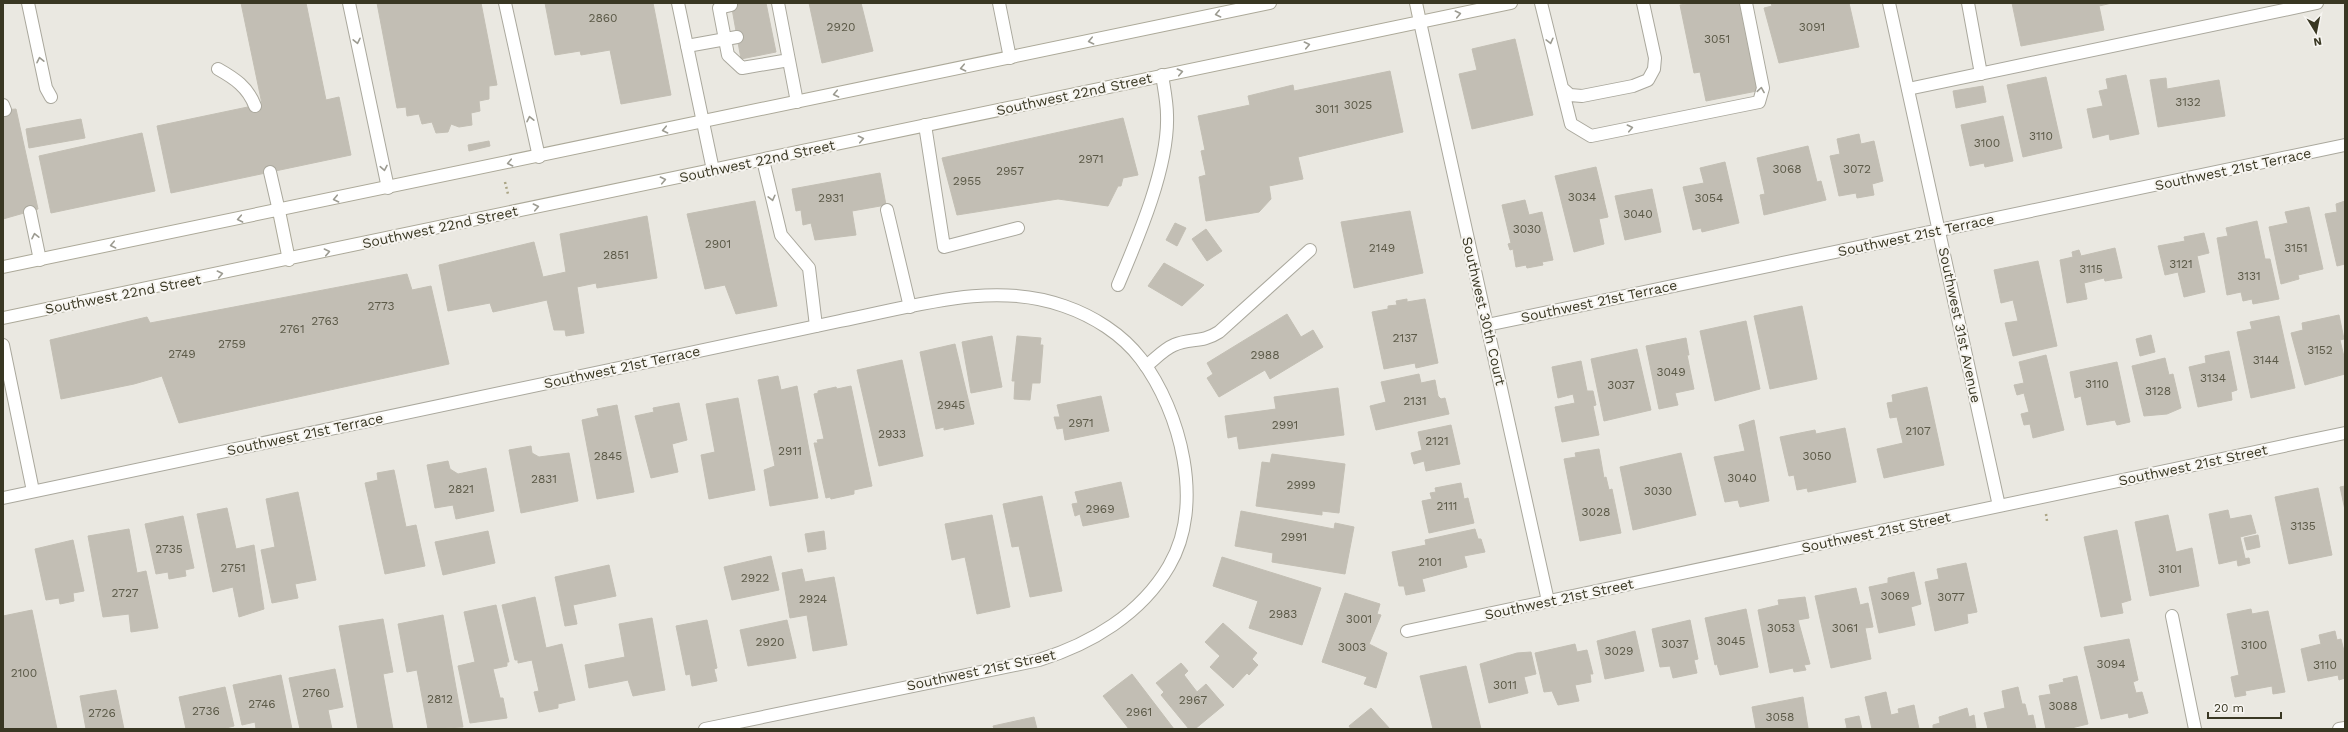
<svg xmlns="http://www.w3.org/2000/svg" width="2348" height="732" viewBox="0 0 2348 732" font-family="'Work Sans',sans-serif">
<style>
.building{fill:#c2beb4;stroke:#c3bfb4}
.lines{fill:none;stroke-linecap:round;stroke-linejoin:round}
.service-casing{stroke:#aaa89d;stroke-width:14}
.minor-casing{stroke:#aaa89d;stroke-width:14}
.secondary-casing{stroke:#aca999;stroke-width:14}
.path{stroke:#aba585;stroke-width:2.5;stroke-dasharray:2 3;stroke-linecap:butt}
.service{stroke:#fff;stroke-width:12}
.minor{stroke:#fff;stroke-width:12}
.secondary{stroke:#fff;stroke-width:12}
.oneway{stroke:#9c9b91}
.labels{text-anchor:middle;stroke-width:4;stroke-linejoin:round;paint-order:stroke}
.number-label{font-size:12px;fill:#5b5947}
.street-label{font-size:14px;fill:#393723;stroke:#f7f5f1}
</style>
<rect width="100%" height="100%" fill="#eae8e1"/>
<path class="building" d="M 241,3 L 306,3 L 326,100 L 339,97 L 351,155 L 171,193 L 157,126 L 262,104 Z
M 377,3 L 481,3 L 497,85 L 489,86 L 489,99 L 479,101 L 480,111 L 471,113 L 472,125 L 459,127 L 451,124 L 448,132 L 436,133 L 432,122 L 422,124 L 419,114 L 407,116 L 406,107 L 397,108 Z
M 545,3 L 653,3 L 671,95 L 621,104 L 610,50 L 581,55 L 580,51 L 555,55 Z
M 731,3 L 766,3 L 776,52 L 741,59 Z
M 809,3 L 861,3 L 873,51 L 822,63 Z
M 1692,3 L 1739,3 L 1757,91 L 1706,101 L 1700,72 L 1694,73 L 1680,5 Z
M 1771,3 L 1849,3 L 1859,47 L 1779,63 L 1764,8 L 1772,6 Z
M 2012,3 L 2112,3 L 2099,6 L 2104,30 L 2021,46 Z
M 1515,39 L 1533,115 L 1472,129 L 1459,74 L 1477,70 L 1472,49 Z
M 1390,71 L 1403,132 L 1298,157 L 1303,179 L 1269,186 L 1271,199 L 1259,212 L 1206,221 L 1199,177 L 1206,175 L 1201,151 L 1205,150 L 1198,116 L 1250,105 L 1248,96 L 1293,85 L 1294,91 Z
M 2126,75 L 2139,134 L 2110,140 L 2109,134 L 2093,138 L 2087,109 L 2103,106 L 2099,91 L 2108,89 L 2106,79 Z
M 2046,77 L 2062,148 L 2023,157 L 2007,85 Z
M 2166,78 L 2167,89 L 2219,80 L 2225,116 L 2158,127 L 2150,80 Z
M 1983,86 L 1986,102 L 1956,108 L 1953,91 Z
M 16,109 L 38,209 L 3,219 L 3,110 Z
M 2003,116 L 2013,161 L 1985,167 L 1984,163 L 1970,166 L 1961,125 Z
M 1123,118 L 1138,175 L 1123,178 L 1121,186 L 1118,186 L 1108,206 L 1058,199 L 957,215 L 942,158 Z
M 81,119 L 85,138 L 29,148 L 26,129 Z
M 142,133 L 155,191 L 51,213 L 39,156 Z
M 1859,134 L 1861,144 L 1874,141 L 1883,181 L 1872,184 L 1874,195 L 1857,198 L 1856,193 L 1839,196 L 1830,156 L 1840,154 L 1837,139 Z
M 489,141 L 490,146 L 469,151 L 468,145 Z
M 1808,146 L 1817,182 L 1821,181 L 1826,200 L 1764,215 L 1760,195 L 1765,194 L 1757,158 Z
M 1725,162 L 1739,223 L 1702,232 L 1701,228 L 1693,230 L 1683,187 L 1704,183 L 1700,168 Z
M 1596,167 L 1608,217 L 1599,219 L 1604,244 L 1574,252 L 1555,176 Z
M 880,173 L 886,205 L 852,211 L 856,235 L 815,240 L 811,223 L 803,225 L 801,210 L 796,211 L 792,189 Z
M 1652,189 L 1661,232 L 1625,240 L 1615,196 Z
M 1525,200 L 1529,215 L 1542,212 L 1553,260 L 1542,262 L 1543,265 L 1527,268 L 1526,265 L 1516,267 L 1513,249 L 1510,250 L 1508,244 L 1511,243 L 1502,205 Z
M 755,201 L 777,306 L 736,314 L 725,285 L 705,289 L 687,214 Z
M 2345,201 L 2345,264 L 2337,266 L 2325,214 L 2337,212 L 2336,204 Z
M 2309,207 L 2323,269 L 2298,275 L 2299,279 L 2281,284 L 2269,227 L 2288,223 L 2285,212 Z
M 1410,211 L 1423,273 L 1354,288 L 1341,222 Z
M 647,216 L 657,278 L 597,288 L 596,283 L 577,287 L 584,333 L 566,336 L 565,330 L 554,330 L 547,300 L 493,312 L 490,303 L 448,311 L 439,265 L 534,242 L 543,277 L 566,272 L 560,234 Z
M 2257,221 L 2265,259 L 2270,259 L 2279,299 L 2253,304 L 2252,299 L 2243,301 L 2241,292 L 2227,295 L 2217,238 L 2228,236 L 2226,228 Z
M 1175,223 L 1186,228 L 1177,246 L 1166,240 Z
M 1206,229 L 1222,251 L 1207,261 L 1192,239 Z
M 2204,233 L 2209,253 L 2197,256 L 2205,292 L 2184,297 L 2178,272 L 2165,275 L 2158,246 L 2185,241 L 2184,237 Z
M 2115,248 L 2122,278 L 2105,281 L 2104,278 L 2084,283 L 2087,299 L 2067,303 L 2060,260 L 2073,257 L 2072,252 L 2079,250 L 2081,256 Z
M 2038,261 L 2057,346 L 2013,356 L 2005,323 L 2018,321 L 2013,300 L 2001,303 L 1994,270 Z
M 1164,263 L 1204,285 L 1182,306 L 1148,286 Z
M 407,274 L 412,290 L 431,286 L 449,364 L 179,423 L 162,376 L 134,384 L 61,399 L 50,340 L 147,317 L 150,323 Z
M 1407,299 L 1407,302 L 1425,299 L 1438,363 L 1416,368 L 1415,363 L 1384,369 L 1372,312 L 1388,309 L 1388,306 L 1397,305 L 1396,301 Z
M 1802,306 L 1817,379 L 1770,389 L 1754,316 Z
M 1287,314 L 1301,337 L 1313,330 L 1323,347 L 1270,379 L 1265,370 L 1219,397 L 1207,378 L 1213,374 L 1207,363 Z
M 2339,315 L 2344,339 L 2340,340 L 2345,361 L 2345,374 L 2305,385 L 2291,333 L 2303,330 L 2302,323 Z
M 2279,316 L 2295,388 L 2251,398 L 2237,332 L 2252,329 L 2250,322 Z
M 1746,321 L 1760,389 L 1715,401 L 1700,331 Z
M 2151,335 L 2155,352 L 2140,356 L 2136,339 Z
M 992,336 L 1002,387 L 971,393 L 962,342 Z
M 1017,336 L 1041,338 L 1040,345 L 1043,345 L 1040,383 L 1032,383 L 1030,400 L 1014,399 L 1015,381 L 1012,381 Z
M 1686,338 L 1689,355 L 1687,355 L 1694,389 L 1675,393 L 1678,405 L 1659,409 L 1646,346 Z
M 955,344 L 974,424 L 944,430 L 944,427 L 936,429 L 920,352 Z
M 1637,349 L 1651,410 L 1604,421 L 1591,359 Z
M 2229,351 L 2237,390 L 2231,392 L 2232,400 L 2198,407 L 2189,367 L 2206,363 L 2205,356 Z
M 2046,355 L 2064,430 L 2033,438 L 2030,424 L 2024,425 L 2021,414 L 2029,412 L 2024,393 L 2017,395 L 2014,385 L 2024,383 L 2019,362 Z
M 2165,358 L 2169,375 L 2173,374 L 2181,408 L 2167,414 L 2144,416 L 2132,366 Z
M 902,360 L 923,456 L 879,466 L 857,370 Z
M 1581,361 L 1587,391 L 1593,391 L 1596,405 L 1593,406 L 1599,435 L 1562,442 L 1555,407 L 1575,403 L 1573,394 L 1558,398 L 1552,367 Z
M 2117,362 L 2130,422 L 2117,425 L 2115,420 L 2087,425 L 2081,396 L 2075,398 L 2070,372 Z
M 1419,374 L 1421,383 L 1435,380 L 1438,396 L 1441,399 L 1445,398 L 1449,414 L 1376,430 L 1370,406 L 1386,402 L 1381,382 Z
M 778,376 L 781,390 L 797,386 L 818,498 L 770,506 L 764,470 L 775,466 L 758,380 Z
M 851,386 L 872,486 L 854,490 L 854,494 L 831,499 L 830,497 L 826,498 L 814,443 L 818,443 L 817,440 L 824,439 L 814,394 L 818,393 L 818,391 L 836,387 L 837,389 Z
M 1927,387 L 1944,465 L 1884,478 L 1877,449 L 1903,443 L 1897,417 L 1890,418 L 1887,403 L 1893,402 L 1892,395 Z
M 1338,388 L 1344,435 L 1239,449 L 1237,436 L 1228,438 L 1225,416 L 1276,409 L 1274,397 Z
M 1101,396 L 1109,431 L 1065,440 L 1063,428 L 1057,429 L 1054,417 L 1060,417 L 1057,405 Z
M 738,398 L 755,490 L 709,499 L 701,455 L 715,452 L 706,404 Z
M 679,403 L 687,440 L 672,444 L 678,472 L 651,478 L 635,416 L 654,412 L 653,408 Z
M 617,405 L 634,492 L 597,499 L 582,420 L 599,416 L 597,409 Z
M 1754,420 L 1769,501 L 1740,507 L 1738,500 L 1725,502 L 1714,457 L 1745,451 L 1739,425 Z
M 1451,425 L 1460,464 L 1426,471 L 1424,461 L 1414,464 L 1411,453 L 1422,450 L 1418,432 Z
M 1845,428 L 1856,482 L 1808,492 L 1807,488 L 1797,490 L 1794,475 L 1789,476 L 1780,437 L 1815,430 L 1816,434 Z
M 531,446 L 532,453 L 539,457 L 569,453 L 578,501 L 521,513 L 509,450 Z
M 1599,449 L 1604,478 L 1606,477 L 1609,490 L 1612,489 L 1621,533 L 1580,541 L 1564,459 L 1576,457 L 1575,453 Z
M 1681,453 L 1696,515 L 1633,530 L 1620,467 Z
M 1272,454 L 1345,464 L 1339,513 L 1322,511 L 1322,515 L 1256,506 L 1262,462 L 1270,463 Z
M 448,461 L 450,469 L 458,474 L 486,468 L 494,511 L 456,519 L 453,505 L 435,508 L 427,465 Z
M 394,470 L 406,527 L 416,525 L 425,566 L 385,574 L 365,483 L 378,480 L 377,473 Z
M 1121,482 L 1129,517 L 1083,526 L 1080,514 L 1075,516 L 1072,504 L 1078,503 L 1075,492 Z
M 1461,483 L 1464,499 L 1468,498 L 1474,523 L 1429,533 L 1422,501 L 1432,499 L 1430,493 L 1436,492 L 1435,488 Z
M 2345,486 L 2345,510 L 2340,487 Z
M 2318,488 L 2332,555 L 2289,564 L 2275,497 Z
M 298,492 L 316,580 L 295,584 L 298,598 L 272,603 L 261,550 L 275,547 L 266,499 Z
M 1042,496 L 1062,591 L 1030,597 L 1019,546 L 1012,547 L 1003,504 Z
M 227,508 L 236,549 L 254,545 L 264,609 L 239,617 L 233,587 L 213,592 L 197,514 Z
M 2228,510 L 2230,519 L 2251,515 L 2256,533 L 2240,537 L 2245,558 L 2219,564 L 2209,514 Z
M 1241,511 L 1334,529 L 1335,523 L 1354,527 L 1345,574 L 1272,562 L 1273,553 L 1235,546 Z
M 992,515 L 1010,607 L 977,614 L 965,557 L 952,560 L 945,524 Z
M 2168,515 L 2176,552 L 2192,548 L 2199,586 L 2150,596 L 2135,522 Z
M 183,516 L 194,568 L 185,570 L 186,576 L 169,579 L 168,572 L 156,574 L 145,524 Z
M 129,529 L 137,573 L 146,571 L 158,628 L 131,632 L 129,614 L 103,617 L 88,536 Z
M 1475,529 L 1478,539 L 1481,539 L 1485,552 L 1464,556 L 1467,567 L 1422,579 L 1425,591 L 1406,595 L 1404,586 L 1399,586 L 1392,552 L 1426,545 L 1425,540 Z
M 2117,530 L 2131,600 L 2121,603 L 2123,613 L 2101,617 L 2084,537 Z
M 488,531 L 495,563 L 443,575 L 435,542 Z
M 824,531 L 826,549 L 808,552 L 805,534 Z
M 2258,535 L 2260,547 L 2247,550 L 2244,538 Z
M 73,540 L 84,591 L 73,593 L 74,601 L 60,604 L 59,598 L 46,600 L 35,549 Z
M 771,556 L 779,590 L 732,600 L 724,567 Z
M 1222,557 L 1321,588 L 1302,645 L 1249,628 L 1258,601 L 1213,586 Z
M 2249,558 L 2250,563 L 2238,566 L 2237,560 Z
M 1966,563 L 1977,612 L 1967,614 L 1968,623 L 1935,631 L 1925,582 L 1939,579 L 1937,569 Z
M 609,565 L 616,596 L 573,605 L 577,624 L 565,626 L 555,577 Z
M 802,569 L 805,582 L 834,577 L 847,645 L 813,651 L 807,615 L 790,618 L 782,573 Z
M 1914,572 L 1921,604 L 1911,607 L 1915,625 L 1879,633 L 1869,587 L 1888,583 L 1888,578 Z
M 1856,588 L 1860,605 L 1868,603 L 1873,627 L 1865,628 L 1871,659 L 1831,668 L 1815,596 Z
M 1345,593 L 1380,604 L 1377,614 L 1381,615 L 1369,644 L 1387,653 L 1376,688 L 1364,684 L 1367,677 L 1322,662 Z
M 535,597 L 546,648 L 562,644 L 575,700 L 558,704 L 558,708 L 539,712 L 534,692 L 539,691 L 532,660 L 518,663 L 518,660 L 515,660 L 502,605 Z
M 1805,597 L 1809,618 L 1798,620 L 1810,664 L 1804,665 L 1806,670 L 1794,672 L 1793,668 L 1770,673 L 1758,610 L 1779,605 L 1778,600 Z
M 496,605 L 509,662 L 507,662 L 507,666 L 493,669 L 500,698 L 503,698 L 507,718 L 470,723 L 458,666 L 475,662 L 464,612 Z
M 1746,609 L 1758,667 L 1720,675 L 1717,664 L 1715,665 L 1705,618 Z
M 2251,609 L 2252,614 L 2268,611 L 2285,692 L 2273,694 L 2272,686 L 2245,691 L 2246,695 L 2235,697 L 2231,677 L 2239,675 L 2227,614 Z
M 32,610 L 57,729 L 3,729 L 3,616 Z
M 443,615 L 463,727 L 428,729 L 417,670 L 407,672 L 398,624 Z
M 652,618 L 665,690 L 633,696 L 628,680 L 589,688 L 585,665 L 625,657 L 619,624 Z
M 383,619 L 393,672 L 383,674 L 393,729 L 358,729 L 339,626 Z
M 707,620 L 717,668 L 714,669 L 717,681 L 692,686 L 690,674 L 686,675 L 676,626 Z
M 787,620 L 796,658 L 748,666 L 740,630 Z
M 1690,620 L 1698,659 L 1694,660 L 1697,673 L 1673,678 L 1670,666 L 1660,667 L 1652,629 Z
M 1223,623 L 1257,653 L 1252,659 L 1258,665 L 1249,675 L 1247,673 L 1233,688 L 1210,667 L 1220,656 L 1205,642 Z
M 1635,631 L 1644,671 L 1605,679 L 1597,641 Z
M 2335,631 L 2337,640 L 2341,639 L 2345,655 L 2345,678 L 2339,680 L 2338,675 L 2308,681 L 2301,649 L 2321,644 L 2319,635 Z
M 2129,639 L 2138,680 L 2133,682 L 2136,693 L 2142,692 L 2148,713 L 2129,718 L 2128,713 L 2101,719 L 2084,647 Z
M 1575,644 L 1577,652 L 1587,650 L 1593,674 L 1590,674 L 1591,682 L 1575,685 L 1579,701 L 1558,705 L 1552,691 L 1544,692 L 1535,653 Z
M 1531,652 L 1536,674 L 1524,677 L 1528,693 L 1489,703 L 1480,664 L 1517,653 Z
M 1181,663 L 1188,671 L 1184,675 L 1197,692 L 1206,684 L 1224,705 L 1195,729 L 1189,729 L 1161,695 L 1164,692 L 1156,683 Z
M 1466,666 L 1481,729 L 1433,729 L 1420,676 Z
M 335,669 L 343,707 L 328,710 L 332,729 L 300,729 L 289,678 Z
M 1132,674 L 1174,729 L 1129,729 L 1103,696 Z
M 281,675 L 292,729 L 256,729 L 255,722 L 242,725 L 233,685 Z
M 2077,676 L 2088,724 L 2067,729 L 2046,729 L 2039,696 L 2051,694 L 2049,685 L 2064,682 L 2063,679 Z
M 225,687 L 234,726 L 222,729 L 186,729 L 179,697 Z
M 2018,687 L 2022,704 L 2025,704 L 2028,716 L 2033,715 L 2036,729 L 1988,729 L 1984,713 L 2005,708 L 2002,691 Z
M 116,690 L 124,729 L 86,729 L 80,696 Z
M 1886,692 L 1891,715 L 1899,713 L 1898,709 L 1914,705 L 1919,729 L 1872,729 L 1865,697 Z
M 1803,697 L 1808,728 L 1756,729 L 1752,707 Z
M 1371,708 L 1390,729 L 1351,729 L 1349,726 Z
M 1967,708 L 1969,717 L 1974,715 L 1976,729 L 1933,729 L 1933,725 L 1940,723 L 1939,717 Z
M 1859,716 L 1862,729 L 1842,729 L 1847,728 L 1845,719 Z
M 1034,717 L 1037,729 L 994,729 L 993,726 Z"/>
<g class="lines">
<g class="service-casing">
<path id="service" d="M 28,3 L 46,88 L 51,97
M 349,3 L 388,188
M 505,3 L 539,157
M 778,3 L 797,102
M 999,3 L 1010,58
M 1541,3 L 1571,124 L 1591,136 L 1759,102 L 1763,88 L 1746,3
M 1968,3 L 1981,74
M 731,5 L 719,8 L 728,55 L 742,68 L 789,60
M 687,46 L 737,37
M 218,69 C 234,78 248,87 255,106
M 1562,88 L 1570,95 L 1582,96 L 1633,86 L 1648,80 L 1654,69 L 1655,58 L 1643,3
M 1908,89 L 2317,3
M 3,105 L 5,110
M 925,125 L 944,247 L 1018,228
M 763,160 L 781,235 L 809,268 L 816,326
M 270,172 L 279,211
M 887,210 L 910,307
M 30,212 L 40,260
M 1118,285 C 1138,238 1169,166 1167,115 C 1167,102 1164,88 1162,75
M 3,345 L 33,491
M 1146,366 C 1154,360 1164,349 1174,345 C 1190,338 1202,343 1219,332 L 1310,250"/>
</g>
<g class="minor-casing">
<path id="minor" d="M 678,3 L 713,170
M 1889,3 L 1999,506
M 1420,22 L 1548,601
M 1487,325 L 2345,145
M 3,498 C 213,453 423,409 633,365 C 702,350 771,335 840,321 C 912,307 993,280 1064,306 C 1093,316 1122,334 1141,359 C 1181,412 1205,505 1169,566 C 1141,614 1091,644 1039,660 L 705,729
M 2172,616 L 2195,729
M 1407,631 L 2345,433
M 2339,729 L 2345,728"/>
</g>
<g class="secondary-casing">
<path id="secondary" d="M 1416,3 L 1420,22
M 279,211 L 289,260
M 3,267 L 1270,3
M 3,318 L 1511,3"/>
</g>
<path class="path" d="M 505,182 L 508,194
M 2046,514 L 2047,521"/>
<use href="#service" class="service"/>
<use href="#minor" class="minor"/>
<use href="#secondary" class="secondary"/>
</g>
<defs><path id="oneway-chevron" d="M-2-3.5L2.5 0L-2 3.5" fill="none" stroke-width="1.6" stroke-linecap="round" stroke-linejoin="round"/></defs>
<g class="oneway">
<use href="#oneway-chevron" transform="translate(1218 14) rotate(168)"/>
<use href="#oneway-chevron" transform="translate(1458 14) rotate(-12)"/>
<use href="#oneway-chevron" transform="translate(357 41) rotate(78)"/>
<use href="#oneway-chevron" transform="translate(1091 41) rotate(168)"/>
<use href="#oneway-chevron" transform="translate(1550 41) rotate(76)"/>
<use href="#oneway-chevron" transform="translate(1307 45) rotate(-12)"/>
<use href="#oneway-chevron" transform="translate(40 60) rotate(-102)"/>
<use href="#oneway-chevron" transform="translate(963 68) rotate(168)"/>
<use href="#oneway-chevron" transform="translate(1180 72) rotate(-12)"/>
<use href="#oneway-chevron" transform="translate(1761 90) rotate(-81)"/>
<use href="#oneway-chevron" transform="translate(836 94) rotate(168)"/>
<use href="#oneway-chevron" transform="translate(530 119) rotate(-102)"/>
<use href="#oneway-chevron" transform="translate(1630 128) rotate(-12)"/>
<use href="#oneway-chevron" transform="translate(665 130) rotate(168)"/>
<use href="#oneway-chevron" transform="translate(861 139) rotate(-12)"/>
<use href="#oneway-chevron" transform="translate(510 163) rotate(168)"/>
<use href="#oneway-chevron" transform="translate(384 168) rotate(79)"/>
<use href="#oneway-chevron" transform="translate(663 180) rotate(-12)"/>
<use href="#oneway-chevron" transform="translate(772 198) rotate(76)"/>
<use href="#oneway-chevron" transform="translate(336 199) rotate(168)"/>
<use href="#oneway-chevron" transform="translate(536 207) rotate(-12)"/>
<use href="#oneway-chevron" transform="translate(240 219) rotate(169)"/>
<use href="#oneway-chevron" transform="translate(35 236) rotate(-102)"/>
<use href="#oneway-chevron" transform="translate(113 245) rotate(168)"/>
<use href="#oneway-chevron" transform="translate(327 252) rotate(-12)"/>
<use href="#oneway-chevron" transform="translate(220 274) rotate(-12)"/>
</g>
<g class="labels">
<g class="number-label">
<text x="603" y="22">2860</text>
<text x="841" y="31">2920</text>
<text x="1812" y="31">3091</text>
<text x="1717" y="43">3051</text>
<text x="2188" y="106">3132</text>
<text x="1358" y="109">3025</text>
<text x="1327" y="113">3011</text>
<text x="2041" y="140">3110</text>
<text x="1987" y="147">3100</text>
<text x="1091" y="163">2971</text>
<text x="1787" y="173">3068</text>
<text x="1857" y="173">3072</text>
<text x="1010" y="175">2957</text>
<text x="967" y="185">2955</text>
<text x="1582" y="201">3034</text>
<text x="831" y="202">2931</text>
<text x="1709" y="202">3054</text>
<text x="1638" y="218">3040</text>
<text x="1527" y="233">3030</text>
<text x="718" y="248">2901</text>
<text x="1382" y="252">2149</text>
<text x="2296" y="252">3151</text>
<text x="616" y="259">2851</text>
<text x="2181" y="268">3121</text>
<text x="2091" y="273">3115</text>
<text x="2249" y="280">3131</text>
<text x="381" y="310">2773</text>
<text x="325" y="325">2763</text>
<text x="292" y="333">2761</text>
<text x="1405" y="342">2137</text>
<text x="232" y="348">2759</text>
<text x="2320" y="354">3152</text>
<text x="182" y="358">2749</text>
<text x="1265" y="359">2988</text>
<text x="2266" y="364">3144</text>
<text x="1671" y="376">3049</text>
<text x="2213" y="382">3134</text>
<text x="2097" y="388">3110</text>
<text x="1621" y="389">3037</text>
<text x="2158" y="395">3128</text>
<text x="1415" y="405">2131</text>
<text x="951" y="409">2945</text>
<text x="1081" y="427">2971</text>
<text x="1285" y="429">2991</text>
<text x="1918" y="435">2107</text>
<text x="892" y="438">2933</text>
<text x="1437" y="445">2121</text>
<text x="790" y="455">2911</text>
<text x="608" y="460">2845</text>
<text x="1817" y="460">3050</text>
<text x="1742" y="482">3040</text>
<text x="544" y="483">2831</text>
<text x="1301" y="489">2999</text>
<text x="461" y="493">2821</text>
<text x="1658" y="495">3030</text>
<text x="1447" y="510">2111</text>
<text x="1100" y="513">2969</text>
<text x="1596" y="516">3028</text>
<text x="2303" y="530">3135</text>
<text x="1294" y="541">2991</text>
<text x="169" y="553">2735</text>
<text x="1430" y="566">2101</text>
<text x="233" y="572">2751</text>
<text x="2170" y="573">3101</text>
<text x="755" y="582">2922</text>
<text x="125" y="597">2727</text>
<text x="1895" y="600">3069</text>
<text x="1951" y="601">3077</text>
<text x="813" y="603">2924</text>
<text x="1283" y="618">2983</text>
<text x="1359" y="623">3001</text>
<text x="1781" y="632">3053</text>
<text x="1845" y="632">3061</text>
<text x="1731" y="645">3045</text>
<text x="770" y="646">2920</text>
<text x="1675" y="648">3037</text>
<text x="2254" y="649">3100</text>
<text x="1352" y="651">3003</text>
<text x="1619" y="655">3029</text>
<text x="2111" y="668">3094</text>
<text x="2325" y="669">3110</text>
<text x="24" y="677">2100</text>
<text x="1505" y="689">3011</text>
<text x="316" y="697">2760</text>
<text x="440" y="703">2812</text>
<text x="1193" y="704">2967</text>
<text x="262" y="708">2746</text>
<text x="2063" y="710">3088</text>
<text x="206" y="715">2736</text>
<text x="1139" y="716">2961</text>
<text x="102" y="717">2726</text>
<text x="1780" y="721">3058</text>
</g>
<g class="street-label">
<text transform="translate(1074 94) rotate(-12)" y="5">Southwest 22nd Street</text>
<text transform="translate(757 161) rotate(-12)" y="5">Southwest 22nd Street</text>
<text transform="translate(2233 169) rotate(-12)" y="5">Southwest 21st Terrace</text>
<text transform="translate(440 227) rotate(-12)" y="5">Southwest 22nd Street</text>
<text transform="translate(1916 235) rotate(-12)" y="5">Southwest 21st Terrace</text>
<text transform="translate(123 294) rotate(-11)" y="5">Southwest 22nd Street</text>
<text transform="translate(1599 301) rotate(-12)" y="5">Southwest 21st Terrace</text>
<text transform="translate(1484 311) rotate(77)" y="5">Southwest 30th Court</text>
<text transform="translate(1960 325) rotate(78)" y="5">Southwest 31st Avenue</text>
<text transform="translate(622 367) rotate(-12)" y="5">Southwest 21st Terrace</text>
<text transform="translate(305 434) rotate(-12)" y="5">Southwest 21st Terrace</text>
<text transform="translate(2193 465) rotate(-12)" y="5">Southwest 21st Street</text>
<text transform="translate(1876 532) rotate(-12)" y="5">Southwest 21st Street</text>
<text transform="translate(1559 599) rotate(-12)" y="5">Southwest 21st Street</text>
<text transform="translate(981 670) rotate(-12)" y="5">Southwest 21st Street</text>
</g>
</g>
<rect width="2348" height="732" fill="none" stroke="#393723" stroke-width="8"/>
<g transform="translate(2316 32) rotate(170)" stroke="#f7f5f1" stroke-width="3" paint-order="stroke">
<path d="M0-3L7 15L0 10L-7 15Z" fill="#393723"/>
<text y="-6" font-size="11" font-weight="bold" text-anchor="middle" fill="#393723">N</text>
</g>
<path d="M2208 712v6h73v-6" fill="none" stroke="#393723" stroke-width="2"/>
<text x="2214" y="712" font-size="12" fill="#393723" stroke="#f7f5f1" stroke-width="3" paint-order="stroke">20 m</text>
</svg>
